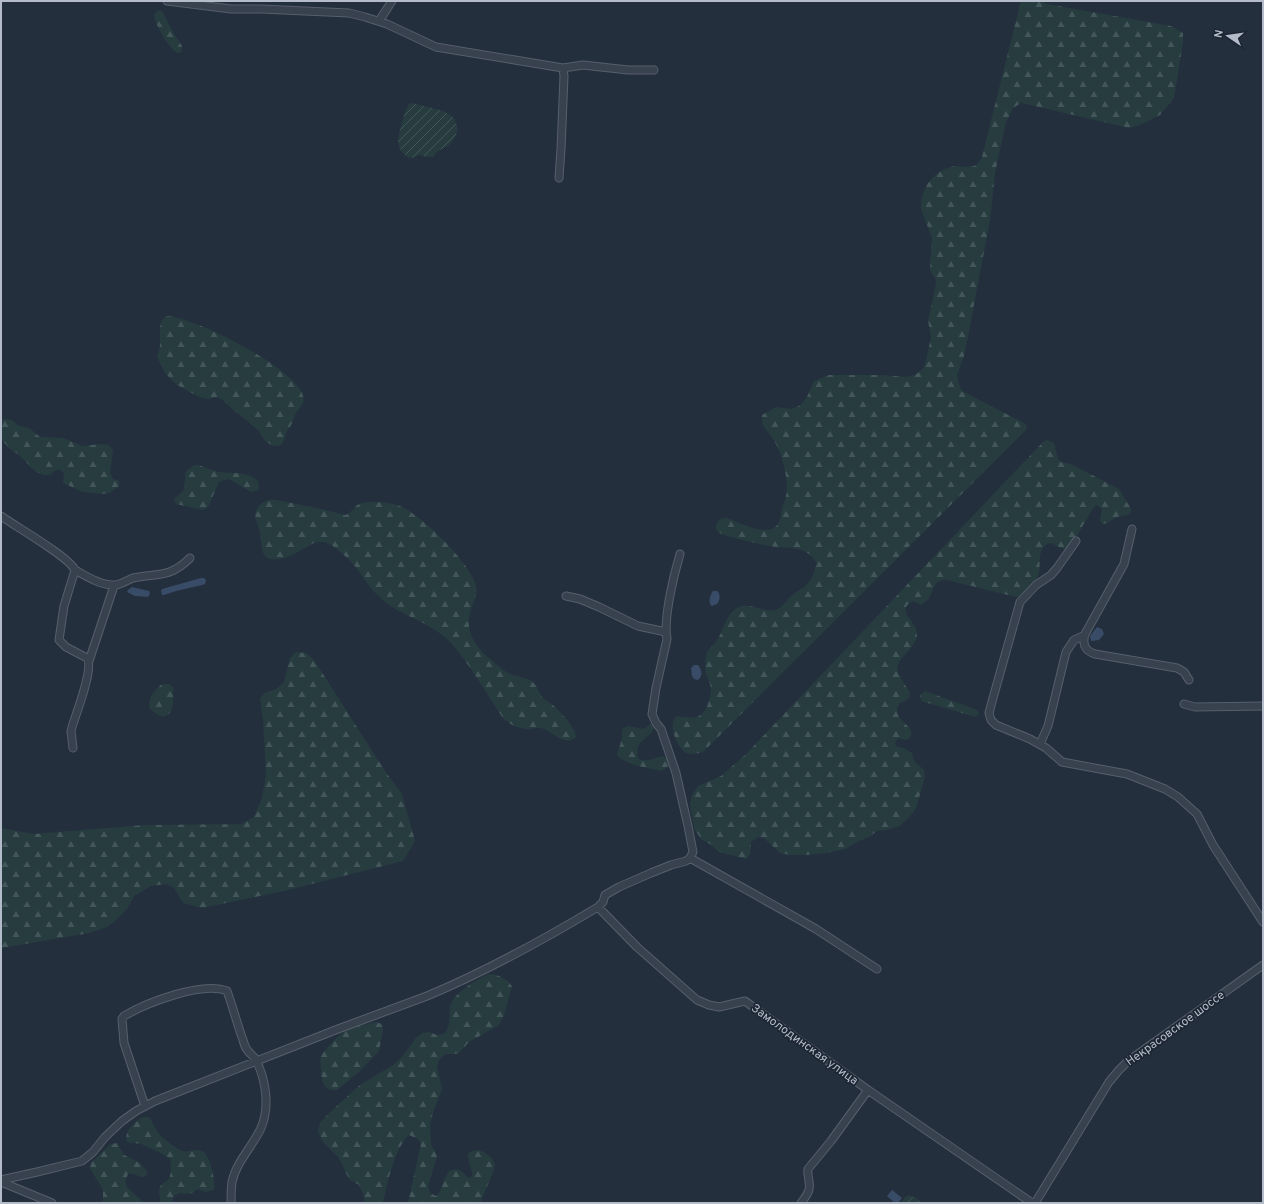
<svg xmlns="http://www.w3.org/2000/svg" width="1264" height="1204" viewBox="0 0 1264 1204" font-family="Overpass,sans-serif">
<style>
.forest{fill:url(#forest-firs)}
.garden{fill:url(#garden-furrows)}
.water{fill:#394c67}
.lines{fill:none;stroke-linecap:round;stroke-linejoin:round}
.minor-casing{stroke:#565f6c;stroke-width:9}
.minor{stroke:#38414e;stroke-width:7}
.labels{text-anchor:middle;stroke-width:3.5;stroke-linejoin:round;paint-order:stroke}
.street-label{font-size:12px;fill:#b4bcc9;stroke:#1d2633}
</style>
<defs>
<pattern id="forest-firs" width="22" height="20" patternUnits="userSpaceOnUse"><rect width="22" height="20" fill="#263c3f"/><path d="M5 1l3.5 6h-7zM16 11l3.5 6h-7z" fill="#435659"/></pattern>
<pattern id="garden-furrows" width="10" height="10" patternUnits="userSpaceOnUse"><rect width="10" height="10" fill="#263c3f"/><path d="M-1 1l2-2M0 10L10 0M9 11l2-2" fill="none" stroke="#435659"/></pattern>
</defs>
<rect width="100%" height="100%" fill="#242f3e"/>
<path class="forest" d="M 1021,1 L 1041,1 L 1047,4 L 1171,26 L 1183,33 L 1183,42 L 1174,98 L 1160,115 L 1140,125 L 1129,128 L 1026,104 L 1021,103 L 1013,108 L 1006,122 L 995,173 L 990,220 L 970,326 L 964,356 L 957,375 L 959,384 L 962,391 L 1026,424 L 1027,429 L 703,752 C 698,753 692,755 687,753 C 678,750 667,724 676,717 C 682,716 690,719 697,717 C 707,714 711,697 711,688 C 710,683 708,679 706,674 C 705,668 705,662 706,656 C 707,648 714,646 718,639 C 722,632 724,624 728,617 C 744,594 760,614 776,610 C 783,607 786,601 791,596 C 797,591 804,588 808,583 C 813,578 814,570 817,564 C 806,542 783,550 764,545 C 749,542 735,538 721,534 L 716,529 C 716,522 719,518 727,518 C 739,522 768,539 778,524 C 781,519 781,514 782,509 C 784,502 787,495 787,488 C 787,475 782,455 776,444 C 771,432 760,429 762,415 L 776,407 L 792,409 L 801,405 L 807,397 L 814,381 L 829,375 L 882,375 L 906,377 L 915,375 L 923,369 L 926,361 L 931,337 L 928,321 L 935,289 L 936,280 L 931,272 L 930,268 L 932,238 L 921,209 C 920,189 934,169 955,166 C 961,166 968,168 974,166 C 978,165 980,160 982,157 Z
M 158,10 L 162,11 L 173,32 L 182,46 L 182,50 L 180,53 L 177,53 C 169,48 155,25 154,15 Z
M 166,316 C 193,316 297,369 303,396 C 306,404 298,408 295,415 C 293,420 293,423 289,428 C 282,435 288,447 273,446 L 265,441 L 258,430 L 230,407 L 223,400 L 217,397 L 208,399 L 199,397 L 177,385 L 165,373 L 157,356 L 160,346 L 160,327 L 162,320 Z
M 5,419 L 12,420 L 19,426 L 29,428 L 40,437 L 63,438 L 82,446 L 101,444 L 109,445 L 113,450 L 110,473 L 113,479 L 119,481 L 119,486 L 109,493 L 102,494 L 83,492 L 63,483 L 64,473 L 60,470 L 56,470 L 50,475 L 43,475 L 35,471 L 19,455 L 10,449 L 1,439 L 1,420 Z
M 1047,440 L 1054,443 L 1058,459 L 1061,462 L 1071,464 L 1119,489 L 1131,509 L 1131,512 L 1128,515 L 1116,517 L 1108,523 L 1103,524 L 1100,521 L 1102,509 L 1097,505 L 1093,508 L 1070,548 L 1063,549 L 1051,543 L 1045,545 C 1036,557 1042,563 1038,576 C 1035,584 1028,590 1022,596 L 1016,597 L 947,580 C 934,579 934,589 929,598 C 927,601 924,603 921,605 L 913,601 C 894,611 917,621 917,634 C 917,649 894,658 898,672 C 900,678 907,687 910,693 C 910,700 905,701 900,703 C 888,721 918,724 910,738 L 906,740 L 898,738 L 895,743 L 896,746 L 905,749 L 912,753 L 914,761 L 924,770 L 925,777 L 916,808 L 912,814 L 900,826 L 886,830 L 877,831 L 869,837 L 859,841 L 845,849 L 826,853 L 806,855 L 790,855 L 780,853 L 764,838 L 758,837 L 751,842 L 750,854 L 746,859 L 719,852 L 710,844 L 702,840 L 694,829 L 690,804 L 692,795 L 698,786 L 721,776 L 745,755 L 1044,441 Z
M 194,465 C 203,465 210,470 219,472 C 232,474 247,471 258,481 L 259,488 L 257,491 L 251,492 L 229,479 L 219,482 L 208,507 L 203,510 L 176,504 L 174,499 L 182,492 L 184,489 L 186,471 Z
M 269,500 L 276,500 L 317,508 L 345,515 C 350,514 352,510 356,506 C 360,502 368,502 373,502 C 381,502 393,503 400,506 C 422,515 471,564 476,586 C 478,595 473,602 471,609 C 462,638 483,653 502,669 C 510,676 521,676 530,680 C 537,684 538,691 542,697 C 545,701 550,702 554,706 C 560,711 577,730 576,737 C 565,748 551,730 541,728 C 537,727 533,729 529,729 C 519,729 510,725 503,718 C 486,693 471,666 451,643 C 433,623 406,618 385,602 C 368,589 360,569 345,556 C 337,549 328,540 316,542 C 307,546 290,558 280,559 C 258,562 263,546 260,532 C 259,528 257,524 256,520 C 253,511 260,502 269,500 Z
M 296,652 L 306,653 L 314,660 L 385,771 L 402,794 L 415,841 L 403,861 L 284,891 L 202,908 L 183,903 L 174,888 L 167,884 L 151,886 L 134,896 L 127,909 L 116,920 L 107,927 L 90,933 L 1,948 L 1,828 L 33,834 L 145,825 L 242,824 L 254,817 L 262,798 L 266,775 L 263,719 L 260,699 L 264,693 L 276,689 L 284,682 L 290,658 Z
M 162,684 L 169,684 L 173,687 C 173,696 176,718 161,716 C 157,715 153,711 150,709 C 147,699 154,690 162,684 Z
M 925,691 L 977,710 L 979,714 L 974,717 L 972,716 L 921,701 L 920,695 Z
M 650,724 L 652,725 L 654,729 C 646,741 634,741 638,758 C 650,766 660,751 668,759 L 669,766 L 661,771 L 634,765 L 621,759 L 617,755 C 618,749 620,747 621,741 C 623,736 621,733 623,728 L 628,726 L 644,729 Z
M 489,974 C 497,974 509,979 512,987 L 504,1015 L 499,1025 L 469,1042 L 459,1053 L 455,1054 L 445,1054 L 439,1060 L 437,1067 L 442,1089 L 433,1112 L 430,1125 L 431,1144 L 437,1156 L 428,1186 L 430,1193 L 436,1196 C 443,1190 443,1179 449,1171 C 461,1167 461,1172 469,1178 L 472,1176 C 473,1168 467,1162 468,1154 C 476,1145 492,1154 495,1165 L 493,1172 L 480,1203 L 408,1203 L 421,1144 L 418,1139 L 409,1135 C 395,1147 387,1185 383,1203 L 365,1203 L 363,1194 L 359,1185 L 349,1179 L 339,1158 L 323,1142 L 318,1131 L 320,1123 L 327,1115 L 360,1085 L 393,1065 L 402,1057 L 416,1038 L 422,1033 L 429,1032 L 437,1035 L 444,1034 C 451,1026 449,1018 450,1008 C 452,993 476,980 489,974 Z
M 376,1022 L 382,1024 L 383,1030 L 379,1051 L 360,1071 L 337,1090 C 323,1091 322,1082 321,1070 C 321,1065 319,1060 322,1055 C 324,1051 337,1037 341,1034 C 348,1028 367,1024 376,1022 Z
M 143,1117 L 149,1117 C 152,1121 154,1126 157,1131 C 161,1137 169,1143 175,1147 C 189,1157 192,1147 202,1151 C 210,1154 216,1182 214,1190 L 205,1192 L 198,1189 L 190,1194 L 179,1193 L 174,1196 L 172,1203 L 161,1203 C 160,1198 158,1192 160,1187 C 162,1183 164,1183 167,1181 C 172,1177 171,1165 170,1159 L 163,1154 L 141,1144 L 127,1142 C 123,1132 135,1121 143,1117 Z
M 117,1143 L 124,1155 L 140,1163 L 147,1171 L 146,1175 L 144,1177 C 137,1177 134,1172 128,1174 L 125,1182 L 127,1187 L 144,1203 L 103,1203 L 103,1190 L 90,1168 L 91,1163 L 111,1144 Z"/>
<path class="garden" d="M 410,103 C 416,103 423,106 429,107 C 434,109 442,110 447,113 C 459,119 460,132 452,142 C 447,149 438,147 433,157 L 426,157 L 420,155 C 417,155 415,158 411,158 C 405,158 398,148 398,142 C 398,135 405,108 410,103 Z
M 909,1195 L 916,1198 L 922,1203 L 901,1203 L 905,1197 Z"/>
<path class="water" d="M 201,578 L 204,578 L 206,580 L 205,584 L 202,585 L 176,591 L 164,595 L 162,595 L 161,591 L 162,589 Z
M 132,587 L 149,591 L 150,594 L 148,597 L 135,596 L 127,592 L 128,590 Z
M 713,591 L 717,591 C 721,594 720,600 717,604 L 712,606 L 710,604 C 709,598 710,596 713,591 Z
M 1097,627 L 1102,629 L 1104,634 L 1099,640 L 1091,641 L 1090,636 Z
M 694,665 L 698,665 C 702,670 703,676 698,680 L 694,679 L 692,676 L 691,668 Z
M 892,1190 L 902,1198 L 898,1203 L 895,1203 L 887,1196 Z"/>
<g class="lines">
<g class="minor-casing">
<path id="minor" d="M 167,1 L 231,9 L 261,9 L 349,13 L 365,17 L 387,24 L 436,47 L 563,68 L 583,65 L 628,70 L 654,70
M 379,21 L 392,1
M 559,178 L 561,149 L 564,76 L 563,68
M 1,516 C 16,527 68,556 75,570 L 64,606 L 59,640 L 66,647 L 87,658 C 94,668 77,711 73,724 L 71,731 L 73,748
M 1132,529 L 1124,564 L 1085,634 C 1082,644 1085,651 1095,654 L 1177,668 L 1184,672 L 1189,680
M 1076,541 L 1057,568 L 1051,575 L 1036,585 L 1020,602 L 993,698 L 989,713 L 991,720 L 996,725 L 1030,739 L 1046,748 L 1062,762 L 1127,774 L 1165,789 L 1178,797 L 1197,814 L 1213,845 L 1263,922
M 75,570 C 86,576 100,585 113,585 C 119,586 127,580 133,578 C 158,573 170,578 190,558
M 566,596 L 580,599 L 599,607 L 638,626 L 666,632
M 89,661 L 114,586
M 1184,704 L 1195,707 L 1263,706
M 1040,744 L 1048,726 L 1066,652 L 1074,640 L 1085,635
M 690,858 L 816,929 L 877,969
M 598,907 L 603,902 L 605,895 L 619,887 L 651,873 L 671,865 L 686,861 L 690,858 L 693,852 L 688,826 L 676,773 L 661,729 L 656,723 L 652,714 L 656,688 L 667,639 C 663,619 674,574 680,554
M 145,1106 L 124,1043 L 122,1019 L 124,1016 C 146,1003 202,981 227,991 C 233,1007 237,1024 243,1040 C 244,1043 245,1048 248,1051 C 250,1054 254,1056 256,1060 C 266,1080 270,1107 261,1128 C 253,1146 236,1162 232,1182 C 231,1189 231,1196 231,1203
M 1,1180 L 37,1172 L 82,1161 L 93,1152 L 105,1137 L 122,1121 L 136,1111 L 155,1101 L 338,1029 L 427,996 C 487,971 543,940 598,907 L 637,947 L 697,1000 L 709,1005 L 719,1007 L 745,1001 L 868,1090 L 1032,1203
M 1,1182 L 52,1203
M 801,1203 C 806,1196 811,1191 809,1182 C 809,1177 807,1174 808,1169 L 831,1141 L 868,1090
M 1035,1203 L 1109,1082 L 1119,1070 L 1128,1061 L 1263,965"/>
</g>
<use href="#minor" class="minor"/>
</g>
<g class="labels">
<g class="street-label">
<text transform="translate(1175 1028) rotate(-36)" y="4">Некрасовское шоссе</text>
<text transform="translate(805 1044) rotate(36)" y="4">Замолодинская улица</text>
</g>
</g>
<rect width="1264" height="1204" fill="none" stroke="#b4bcc9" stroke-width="4"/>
<g transform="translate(1228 36) rotate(283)" stroke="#1d2633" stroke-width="3" paint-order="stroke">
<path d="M0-3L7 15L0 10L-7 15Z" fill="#b4bcc9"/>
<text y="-6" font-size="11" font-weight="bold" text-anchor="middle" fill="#b4bcc9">N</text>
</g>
</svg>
